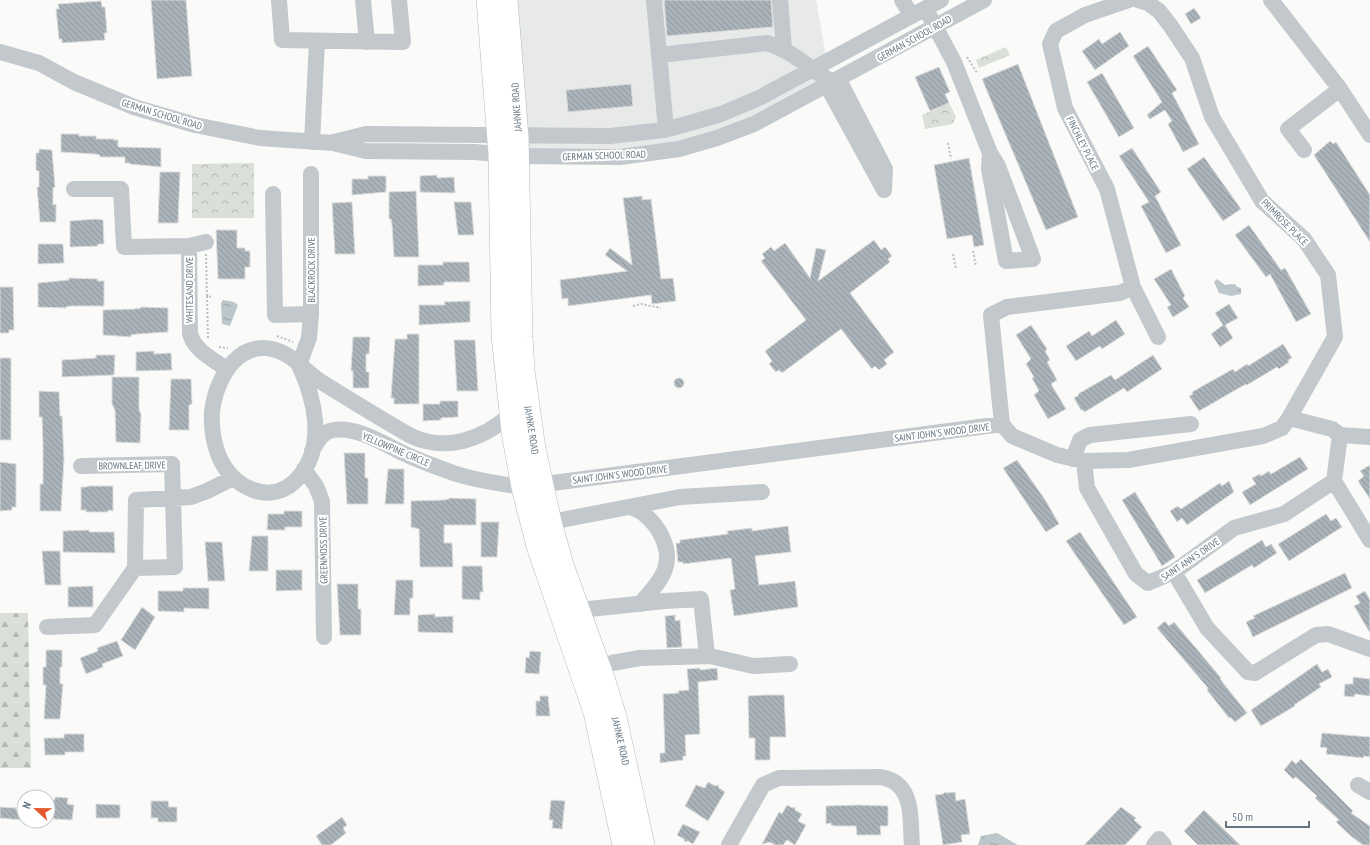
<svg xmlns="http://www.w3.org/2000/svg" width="1370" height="845" viewBox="0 0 1370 845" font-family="'PT Sans Narrow',sans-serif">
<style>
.built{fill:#e8e9e9}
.forest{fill:url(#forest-firs)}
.park{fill:url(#park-crowns)}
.water{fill:url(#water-ripples)}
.building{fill:url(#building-back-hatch);stroke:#dcdcda}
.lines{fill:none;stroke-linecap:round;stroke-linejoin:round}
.major-casing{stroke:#b5babe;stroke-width:22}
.path{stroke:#bbbfc2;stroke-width:2;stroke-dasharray:2 2;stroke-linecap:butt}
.minor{stroke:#c3c8cc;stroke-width:16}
.major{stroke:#fff;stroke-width:21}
.labels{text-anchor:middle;stroke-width:4;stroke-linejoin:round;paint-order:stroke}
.street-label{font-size:10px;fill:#657683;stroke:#fff}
</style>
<defs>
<pattern id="forest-firs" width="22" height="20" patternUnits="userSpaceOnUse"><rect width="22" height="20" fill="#dadfd7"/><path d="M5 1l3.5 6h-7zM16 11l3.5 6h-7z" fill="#b4b9b4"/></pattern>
<pattern id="park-crowns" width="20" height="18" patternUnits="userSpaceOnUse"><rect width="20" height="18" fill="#dadfd7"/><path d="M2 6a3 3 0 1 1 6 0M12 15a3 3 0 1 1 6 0" fill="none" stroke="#b4b9b4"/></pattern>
<pattern id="water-ripples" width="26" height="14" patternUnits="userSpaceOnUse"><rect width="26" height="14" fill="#bbc7cb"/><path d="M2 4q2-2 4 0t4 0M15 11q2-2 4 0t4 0" fill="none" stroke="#9ca6aa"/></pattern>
<pattern id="building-back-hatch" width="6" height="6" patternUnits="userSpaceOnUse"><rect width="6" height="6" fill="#aab3b9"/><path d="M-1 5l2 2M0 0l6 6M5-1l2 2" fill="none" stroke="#8e969c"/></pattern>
</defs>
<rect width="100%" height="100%" fill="#fafaf8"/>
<path class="built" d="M 500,0 L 816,0 L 829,73 L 715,139 L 647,156 L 511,159 Z"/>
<path class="forest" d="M 0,613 L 28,613 L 31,768 L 0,768 Z"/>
<path class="park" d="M 1006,47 L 1010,55 L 979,68 L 976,60 Z
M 949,103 L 956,117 L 952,124 L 925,129 L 922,115 Z
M 254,163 L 254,218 L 192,218 L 192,164 Z"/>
<path class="water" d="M 1217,279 L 1225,285 L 1235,284 L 1237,287 L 1241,288 L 1241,294 L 1231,296 L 1219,293 L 1214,282 Z
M 223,300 L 234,302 L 238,305 L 230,326 L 222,324 L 221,303 Z
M 997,833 L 1016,844 L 1017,845 L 978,845 L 981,836 Z"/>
<path class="building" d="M 151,0 L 186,0 L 192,76 L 157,79 Z
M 664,0 L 771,0 L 773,27 L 667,36 Z
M 101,1 L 102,7 L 105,7 L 107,33 L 104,33 L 105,40 L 62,43 L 62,39 L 59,39 L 56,9 L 59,9 L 58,4 Z
M 1194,8 L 1201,18 L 1191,24 L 1185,14 Z
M 1120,32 L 1129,46 L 1095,70 L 1082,51 L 1099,39 L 1102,44 Z
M 1148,46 L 1177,90 L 1172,93 L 1199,144 L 1183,152 L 1168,124 L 1172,121 L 1165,110 L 1150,119 L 1147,115 L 1162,102 L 1133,56 Z
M 1018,64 L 1078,217 L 1046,230 L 982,79 Z
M 939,67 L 950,92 L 945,94 L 949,103 L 930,111 L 915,77 Z
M 1102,73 L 1134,128 L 1119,137 L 1087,82 Z
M 631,84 L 633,106 L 568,112 L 566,90 Z
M 61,134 L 79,134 L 79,136 L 96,136 L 96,139 L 114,139 L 114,140 L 118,140 L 118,147 L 161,148 L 161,167 L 130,164 L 130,163 L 125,163 L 125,157 L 100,157 L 100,155 L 95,154 L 61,152 Z
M 1330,141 L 1333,144 L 1336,142 L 1370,195 L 1370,242 L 1314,155 Z
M 1132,148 L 1161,192 L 1155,196 L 1181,245 L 1166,253 L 1141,206 L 1149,202 L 1119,156 Z
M 39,149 L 52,150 L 55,187 L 53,188 L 53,205 L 56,204 L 56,222 L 40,222 L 37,187 L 39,187 L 39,171 L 36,170 L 36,153 L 39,153 Z
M 1204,157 L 1241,209 L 1223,221 L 1187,169 Z
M 969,158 L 984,245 L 974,247 L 972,235 L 947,239 L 934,165 Z
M 160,172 L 180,172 L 178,223 L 158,223 Z
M 437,175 L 437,178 L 454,177 L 455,193 L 420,192 L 420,176 Z
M 368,176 L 386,176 L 386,192 L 352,195 L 352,179 L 368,179 Z
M 416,191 L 419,257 L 394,257 L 392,225 L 391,219 L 389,219 L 389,192 Z
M 642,196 L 642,200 L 651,199 L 661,279 L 673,278 L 676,301 L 652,304 L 651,295 L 568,306 L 568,298 L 562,299 L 560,280 L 627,271 L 605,255 L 610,248 L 632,265 L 623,198 Z
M 352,202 L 355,254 L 335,254 L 332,203 Z
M 454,202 L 471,202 L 474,235 L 458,235 Z
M 97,219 L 103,220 L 104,244 L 98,244 L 98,246 L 70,247 L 70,221 Z
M 1249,225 L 1281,270 L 1285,268 L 1311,314 L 1296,322 L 1270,274 L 1266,277 L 1235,235 Z
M 216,230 L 237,230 L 237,248 L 245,248 L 245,251 L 250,251 L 250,267 L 245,267 L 245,279 L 218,279 Z
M 874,240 L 881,250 L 885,247 L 892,256 L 888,259 L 890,262 L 850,293 L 894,352 L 884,360 L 887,364 L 879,370 L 875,366 L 872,369 L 841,329 L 782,373 L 779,370 L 776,372 L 769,364 L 772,361 L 765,351 L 806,320 L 761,261 L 765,258 L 762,254 L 771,247 L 774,251 L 785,243 L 810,278 L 816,248 L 826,250 L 818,281 Z
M 38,244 L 63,244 L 64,263 L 38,264 Z
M 443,262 L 469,262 L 470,282 L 444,282 L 444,285 L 418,286 L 418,265 L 443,265 Z
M 1171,269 L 1185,296 L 1183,298 L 1189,307 L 1173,317 L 1167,307 L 1171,305 L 1154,279 Z
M 69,278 L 98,279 L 97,281 L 104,281 L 104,306 L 71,306 L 66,307 L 66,308 L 38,307 L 38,283 L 69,280 Z
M 0,287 L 13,287 L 14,330 L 9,330 L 9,333 L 0,333 Z
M 470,301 L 470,322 L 419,325 L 419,305 L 445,305 L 444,302 Z
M 1229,304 L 1238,318 L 1225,325 L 1233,338 L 1220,347 L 1211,334 L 1223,325 L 1215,313 Z
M 141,307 L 168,308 L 168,332 L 137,334 L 131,335 L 131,337 L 103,335 L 103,310 L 135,309 L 141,308 Z
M 1116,320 L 1125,334 L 1102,349 L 1100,346 L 1076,361 L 1066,346 L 1089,331 L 1092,336 Z
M 1031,325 L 1047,349 L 1045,351 L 1050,360 L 1047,362 L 1057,380 L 1051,384 L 1066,409 L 1048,419 L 1034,395 L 1039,391 L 1032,378 L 1034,377 L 1026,364 L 1031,359 L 1016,335 Z
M 407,334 L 419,334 L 419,404 L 394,404 L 394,398 L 391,398 L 395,339 L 407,339 Z
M 353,337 L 370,337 L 369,354 L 366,354 L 366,372 L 369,372 L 369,388 L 353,388 L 353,371 L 351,371 Z
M 454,340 L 475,340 L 478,391 L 457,391 Z
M 1283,344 L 1292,358 L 1288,360 L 1289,362 L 1279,369 L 1277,367 L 1247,385 L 1246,384 L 1199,411 L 1189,396 L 1193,394 L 1192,392 L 1233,369 L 1235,372 L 1247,364 L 1248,366 Z
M 154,351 L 154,354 L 171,353 L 172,370 L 136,371 L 136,352 Z
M 96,355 L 115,355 L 114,375 L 62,377 L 62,360 L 96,358 Z
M 1153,355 L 1162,369 L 1127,392 L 1124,388 L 1088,410 L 1084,412 L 1083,410 L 1081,410 L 1074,398 L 1079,395 L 1078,394 L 1111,375 L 1115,380 Z
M 0,358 L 11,358 L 11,440 L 0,440 Z
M 112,377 L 139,377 L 139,409 L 141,414 L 140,443 L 116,442 L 115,410 L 112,404 Z
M674 383a5 5 0 1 1 10 0a5 5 0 1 1-10 0Z
M 171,379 L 191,379 L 192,404 L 189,405 L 189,430 L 169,430 Z
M 39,391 L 59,392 L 60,416 L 62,416 L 64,459 L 61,511 L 40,511 L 40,484 L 43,484 L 43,443 L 42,417 L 39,417 Z
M 440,401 L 458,401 L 458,417 L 441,418 L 441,420 L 423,421 L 423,404 L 440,404 Z
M 344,453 L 365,453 L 365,478 L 368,478 L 368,504 L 347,504 Z
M 1300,457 L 1308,469 L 1250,505 L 1242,492 L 1256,484 L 1252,478 L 1260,474 L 1261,476 L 1269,471 L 1271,474 Z
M 1017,460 L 1046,501 L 1059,524 L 1046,532 L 1003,468 Z
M 0,462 L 16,464 L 16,507 L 12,507 L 12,510 L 0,511 Z
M 1370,465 L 1370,499 L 1358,481 L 1364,476 L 1360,471 Z
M 388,469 L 404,469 L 404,504 L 385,504 Z
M 1229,481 L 1234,492 L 1187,525 L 1182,518 L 1177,522 L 1170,511 L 1178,506 L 1181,509 L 1220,483 L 1222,486 Z
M 87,486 L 113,486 L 113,511 L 108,510 L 108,512 L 86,512 L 86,510 L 81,510 L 81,487 L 87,487 Z
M 1135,492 L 1175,557 L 1162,566 L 1122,500 Z
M 449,498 L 476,499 L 476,525 L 444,525 L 444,543 L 452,543 L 453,567 L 420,567 L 419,529 L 411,527 L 411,501 L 443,500 L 449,499 Z
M 284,511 L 302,511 L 302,527 L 285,527 L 285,530 L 267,530 L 268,514 L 284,514 Z
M 1326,514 L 1331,521 L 1336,518 L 1342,527 L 1289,561 L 1278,544 Z
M 481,522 L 499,522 L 497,557 L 481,557 Z
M 788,526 L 791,552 L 755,556 L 759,585 L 795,581 L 798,607 L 734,616 L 730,590 L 735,589 L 731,558 L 683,564 L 683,562 L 678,562 L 676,543 L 680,543 L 680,540 L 728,534 L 727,531 L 752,528 L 752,531 Z
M 89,530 L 89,532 L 114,532 L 115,553 L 63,552 L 63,531 Z
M 1080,532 L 1137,617 L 1124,625 L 1066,541 Z
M 252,536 L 268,536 L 268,571 L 249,571 Z
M 1262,540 L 1266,547 L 1271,544 L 1277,553 L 1254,568 L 1252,565 L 1205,593 L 1197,580 Z
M 205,542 L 222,542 L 225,581 L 208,581 Z
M 42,551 L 60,551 L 61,585 L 45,585 Z
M 462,566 L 482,566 L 483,592 L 480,592 L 480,600 L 462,599 Z
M 276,570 L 302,570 L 302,590 L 276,591 Z
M 1345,573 L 1352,588 L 1253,637 L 1246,622 L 1255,618 L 1253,616 Z
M 396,580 L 413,580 L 413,598 L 410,598 L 410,615 L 394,615 Z
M 337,584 L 358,584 L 358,609 L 361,609 L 361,635 L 340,635 Z
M 93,586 L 93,607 L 68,607 L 68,587 Z
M 183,588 L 209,588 L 209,609 L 184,608 L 184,612 L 158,611 L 158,591 L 183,591 Z
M 1365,591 L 1370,600 L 1370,633 L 1354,606 L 1360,603 L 1356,596 Z
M 142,607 L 155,617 L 135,650 L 121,640 Z
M 435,614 L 435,617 L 453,616 L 453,633 L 418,632 L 418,615 Z
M 675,615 L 675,621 L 680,620 L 682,647 L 667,648 L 665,616 Z
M 1165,621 L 1169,626 L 1174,622 L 1221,678 L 1220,679 L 1247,713 L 1235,722 L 1230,717 L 1229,718 L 1207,690 L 1208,688 L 1157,628 Z
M 117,641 L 123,656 L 102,664 L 103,667 L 86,674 L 80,658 L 98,651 L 97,648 Z
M 46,650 L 62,650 L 62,667 L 60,667 L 60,684 L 63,684 L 60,719 L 44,719 L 46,685 L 43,685 L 43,667 L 46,667 Z
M 530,651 L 541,652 L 539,674 L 525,673 L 526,657 L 529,658 Z
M 1317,664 L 1322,672 L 1328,669 L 1332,677 L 1319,684 L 1321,687 L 1294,705 L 1295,706 L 1261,726 L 1251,710 Z
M 700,668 L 700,670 L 717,668 L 718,680 L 698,682 L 700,734 L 685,735 L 686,756 L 683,756 L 683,760 L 660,763 L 660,753 L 665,753 L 663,694 L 679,693 L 678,691 L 689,690 L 687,669 Z
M 1353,677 L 1370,679 L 1370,696 L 1355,694 L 1354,697 L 1344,696 L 1345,684 L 1353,684 Z
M 763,695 L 784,695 L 786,737 L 770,737 L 770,760 L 755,760 L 755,738 L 749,738 L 748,696 Z
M 540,696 L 548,696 L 550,716 L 536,716 L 536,701 L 540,701 Z
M 1322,733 L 1370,737 L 1370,757 L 1364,756 L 1363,758 L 1326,754 L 1327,748 L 1320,747 Z
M 64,734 L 84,734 L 84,752 L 65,752 L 65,755 L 45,755 L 44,738 L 64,738 Z
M 1301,759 L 1353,811 L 1351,813 L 1370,826 L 1370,845 L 1363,845 L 1352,837 L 1336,822 L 1339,820 L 1315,798 L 1317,796 L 1296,777 L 1293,779 L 1284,770 L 1292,760 L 1296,764 Z
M 708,782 L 715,786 L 718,785 L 719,788 L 725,792 L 708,821 L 685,806 L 696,785 L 705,788 Z
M 945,792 L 947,793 L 955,792 L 956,801 L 965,799 L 970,834 L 961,835 L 962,842 L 943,845 L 935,795 L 943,794 Z
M 55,797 L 68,798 L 67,804 L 74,805 L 72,820 L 54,819 L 53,815 L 48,815 L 49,800 L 55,800 Z
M 551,800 L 565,801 L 562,829 L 552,828 L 553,820 L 549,820 Z
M 151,801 L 168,801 L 169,807 L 177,807 L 177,822 L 158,822 L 158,818 L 151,818 Z
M 96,804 L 120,805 L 120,818 L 96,818 Z
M 787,805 L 792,808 L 795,807 L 795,810 L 802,814 L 798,821 L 806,825 L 795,845 L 787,840 L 783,845 L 775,845 L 770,842 L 762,844 L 779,812 L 782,814 Z
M 858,805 L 888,806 L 888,826 L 880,826 L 881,835 L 857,835 L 856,826 L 835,826 L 831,825 L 831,823 L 826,824 L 826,806 Z
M 0,807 L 16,808 L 16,810 L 23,811 L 22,820 L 0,818 Z
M 1121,807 L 1136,818 L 1134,820 L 1142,827 L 1125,845 L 1084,845 Z
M 1204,810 L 1240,845 L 1198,845 L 1184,831 Z
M 342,817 L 347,825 L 343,828 L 346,833 L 331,845 L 322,845 L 316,836 Z
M 683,824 L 700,832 L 693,844 L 688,841 L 685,842 L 684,839 L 677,835 Z"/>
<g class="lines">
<g class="major-casing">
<path id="major" d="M 487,0 L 499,154 L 502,335 L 512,432 L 522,487 L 537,546 L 594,712 L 623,845
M 507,0 L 518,137 L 522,337 L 524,371 L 535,449 L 551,522 L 563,565 L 604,678 L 616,717 L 644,845"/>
</g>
<path class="path" d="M 967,57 L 977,73
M 948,143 L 951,159
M 973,251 L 976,266
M 206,254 L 207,296 L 212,297
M 953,254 L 956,269
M 207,296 L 208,339
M 633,306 L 641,304 L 661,308
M 277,336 L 293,342
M 219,347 L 228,348"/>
<path class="minor" d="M 279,0 L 282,40 L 403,42 L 399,0
M 363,0 L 367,42
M 654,0 L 666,129
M 780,0 L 784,49
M 902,0 L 912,16
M 1129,0 L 1085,15 L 1056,31 L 1050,44 L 1065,108 L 1107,189 L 1133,287 L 1158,337
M 1271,0 L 1340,89 L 1288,129 L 1304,150
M 930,17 L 954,62 L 990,153 L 998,166 L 1033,259 L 1006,261 L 989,169 L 990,153
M 0,52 L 39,63 L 74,82 L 134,107 L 195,125 L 260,138 L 333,143 L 366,151 L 475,152 L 518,156 L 620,157 L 679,149 L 717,138 L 754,124 L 984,0
M 659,55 L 767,43 C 798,52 814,76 842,86 L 885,169 L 884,190
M 833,83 L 831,93 L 884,190
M 1340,89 L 1370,135
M 312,142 L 317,41
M 334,142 L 366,134 L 610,136 L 664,130 L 683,125 L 721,114 L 761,97 L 941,0
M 74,189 L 121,189 L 124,247 L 189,246 L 190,334 C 195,351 213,359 226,369
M 273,194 L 275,315 L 311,314
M 189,246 L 206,242
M 299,365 C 315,399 326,445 299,477 C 272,509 230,487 218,454 C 213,440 211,427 212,412 C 216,376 242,332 285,354 C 299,361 309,375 323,383 C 352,401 381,419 411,436 C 446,452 482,440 510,415
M 299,365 L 309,338 L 311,314 L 311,174
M 1289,418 L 1332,429 L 1340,435 L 1370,437
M 1002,424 L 991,315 L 1007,307 L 1120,293 L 1133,287
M 1340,435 L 1334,481 L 1370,540
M 312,451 C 317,442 322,432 333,430 C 357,426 384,444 405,454 C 420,461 437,467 453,473 C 475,480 500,484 522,487 L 1002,424 L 1012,436 L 1057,455 L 1084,461 L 1128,460 L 1263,436 L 1282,428 L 1289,418 L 1335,337 L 1328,275 L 1304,239 L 1262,201 L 1212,117 L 1192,58 L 1170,25 L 1159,11 L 1148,3 L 1138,0
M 1073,459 L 1080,440 L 1090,435 L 1191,424
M 1084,461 L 1087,488 L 1136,574 L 1148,583 L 1174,572 L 1234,528 L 1284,514 L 1334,481
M 81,466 L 172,464 L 175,567 L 135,568
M 304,469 L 316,486 L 322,501 L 324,637
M 631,507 C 635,509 641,511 644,514 C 659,526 672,549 665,569 C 661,582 649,593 640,604
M 551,522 L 680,497 L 762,492
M 1174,572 L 1207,628 L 1248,672 L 1255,673 L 1316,635 L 1328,634 L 1370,649
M 580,610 L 665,601 L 701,599 L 707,656
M 47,627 L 95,625 L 135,568 L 136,500 L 191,497 L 207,491 L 233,478
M 591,672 L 612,663 L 640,658 L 710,656 L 753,666 L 790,664
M 1358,785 L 1370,792
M 729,845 L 763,785 L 779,778 L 881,777 C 885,778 892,780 896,783 C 914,797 910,824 912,845
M 1154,845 L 1159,839 L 1164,845"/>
<use href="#major" class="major"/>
</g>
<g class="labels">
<g class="street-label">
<text transform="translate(914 38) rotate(-29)" y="4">GERMAN SCHOOL ROAD</text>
<text transform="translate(516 107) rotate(-94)" y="4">JAHNKE ROAD</text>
<text transform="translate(162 114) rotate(17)" y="4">GERMAN SCHOOL ROAD</text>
<text transform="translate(1083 143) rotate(63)" y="4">FINCHLEY PLACE</text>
<text transform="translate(604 155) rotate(-2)" y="4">GERMAN SCHOOL ROAD</text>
<text transform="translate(1285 222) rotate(45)" y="4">PRIMROSE PLACE</text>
<text transform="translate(311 270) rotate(-90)" y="4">BLACKROCK DRIVE</text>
<text transform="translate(189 290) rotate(-90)" y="4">WHITESAND DRIVE</text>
<text transform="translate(532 430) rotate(81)" y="4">JAHNKE ROAD</text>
<text transform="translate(942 432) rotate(-7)" y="4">SAINT JOHN'S WOOD DRIVE</text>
<text transform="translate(396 449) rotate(23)" y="4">YELLOWPINE CIRCLE</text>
<text transform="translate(132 465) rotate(-1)" y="4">BROWNLEAF DRIVE</text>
<text transform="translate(620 474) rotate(-7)" y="4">SAINT JOHN'S WOOD DRIVE</text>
<text transform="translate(323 550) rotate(-91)" y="4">GREENMOSS DRIVE</text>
<text transform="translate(1190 559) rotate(-34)" y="4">SAINT ANN'S DRIVE</text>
<text transform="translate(621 741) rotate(77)" y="4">JAHNKE ROAD</text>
</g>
</g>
<g transform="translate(36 809) rotate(292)"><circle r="19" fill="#ffffff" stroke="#c1c8cd"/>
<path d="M0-3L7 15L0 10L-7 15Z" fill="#e4572e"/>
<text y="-6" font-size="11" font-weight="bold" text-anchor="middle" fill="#657683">N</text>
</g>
<path d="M1226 821v6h83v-6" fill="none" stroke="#657683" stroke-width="2"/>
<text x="1232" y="821" font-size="12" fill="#657683" stroke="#ffffff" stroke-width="3" paint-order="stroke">50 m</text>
</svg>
